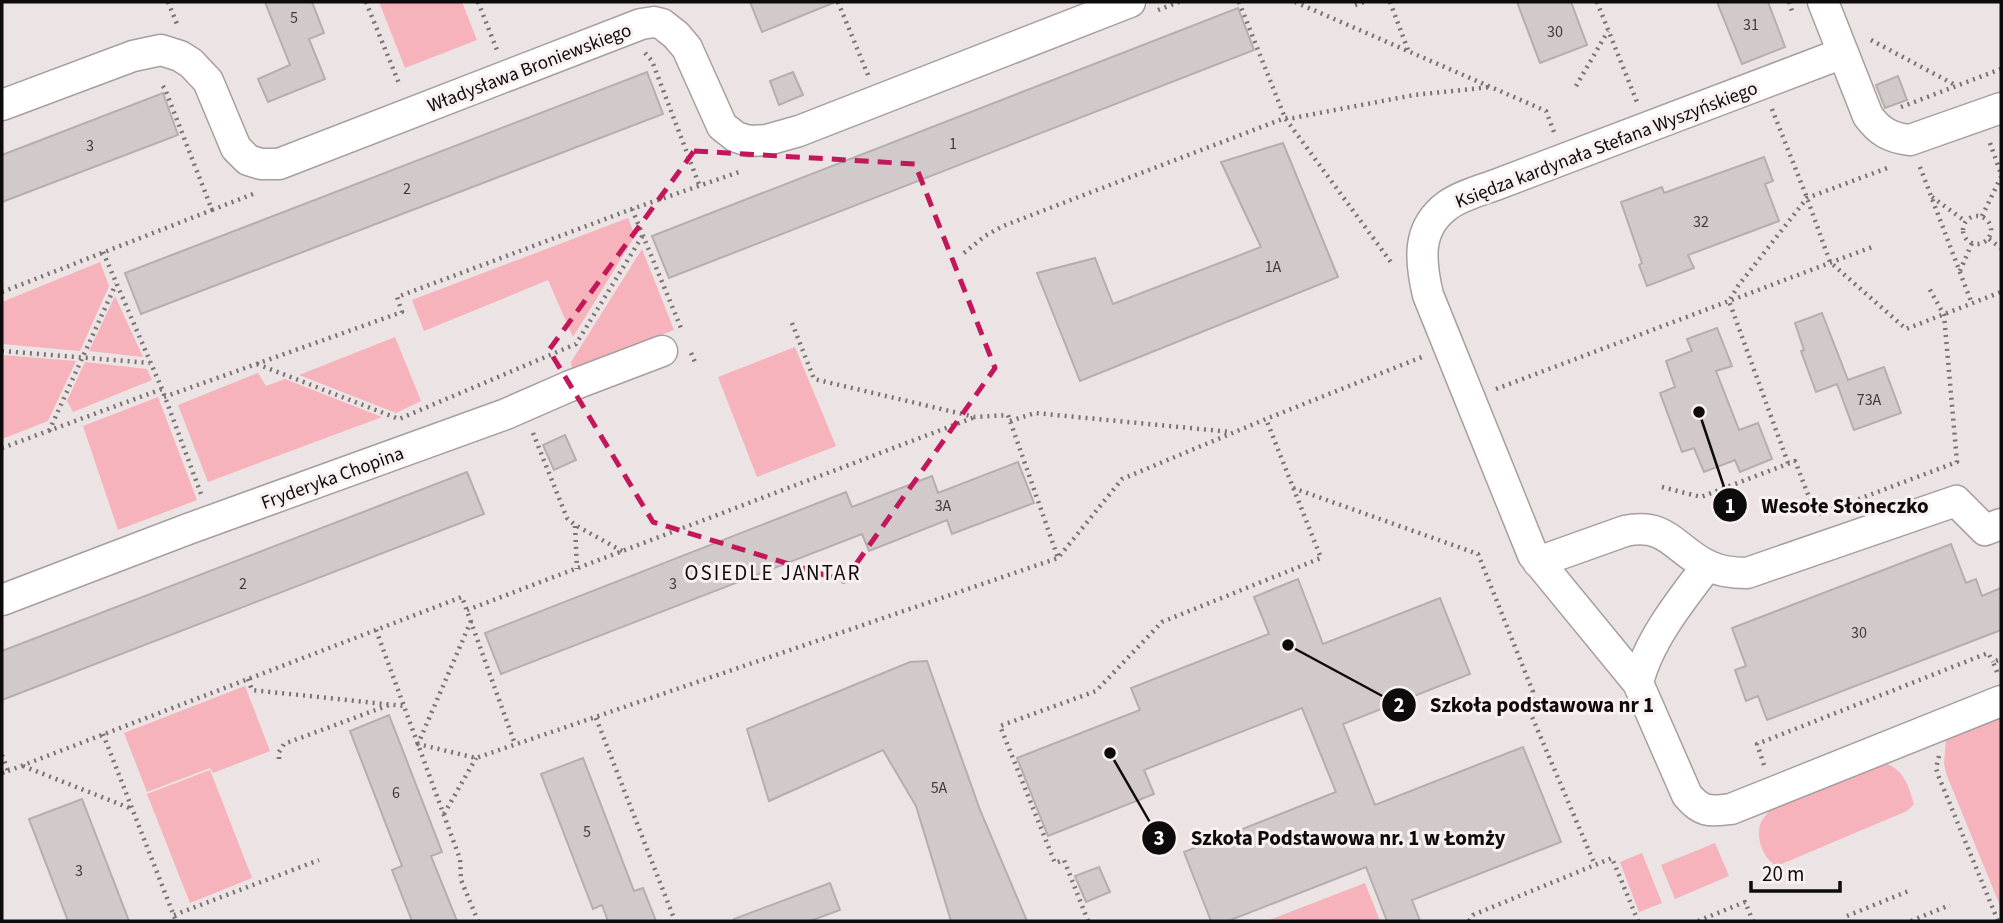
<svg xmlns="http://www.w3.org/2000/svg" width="2003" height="923" viewBox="0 0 2003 923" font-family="'Source Sans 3',sans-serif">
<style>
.green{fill:#f6b3bb}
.building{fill:#d2caca;stroke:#b6adae;stroke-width:2}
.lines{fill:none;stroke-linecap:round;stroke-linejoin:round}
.minor-casing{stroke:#a79f9f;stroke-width:33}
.path{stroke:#797374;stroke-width:4.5;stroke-dasharray:2 5;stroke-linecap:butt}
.minor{stroke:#fff;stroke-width:30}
.marked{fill:none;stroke:#c2185b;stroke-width:5;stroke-dasharray:14 9;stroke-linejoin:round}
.labels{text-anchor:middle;stroke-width:6;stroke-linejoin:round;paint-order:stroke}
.number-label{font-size:16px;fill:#3f3b3c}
.street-label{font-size:19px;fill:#0e0b0c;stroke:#f9f1f1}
.neighbourhood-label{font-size:21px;letter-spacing:2px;fill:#0e0b0c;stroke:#f9f1f1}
.leader{fill:none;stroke:#0e0b0c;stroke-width:2.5}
.callout-dot{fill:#0e0b0c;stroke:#f9f1f1;stroke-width:2.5}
.mark-label{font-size:21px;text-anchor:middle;font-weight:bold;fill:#fff}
.callout-label{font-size:21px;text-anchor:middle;font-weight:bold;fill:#0e0b0c;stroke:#f9f1f1;stroke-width:6;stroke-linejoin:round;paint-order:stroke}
</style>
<rect width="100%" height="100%" fill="#ece3e4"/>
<path class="green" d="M 379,2 L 462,2 L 477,40 L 405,68 Z
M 628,218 L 635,236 L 573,337 L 548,280 L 424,331 L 412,300 Z
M 642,249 L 674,330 L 572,370 L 571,362 Z
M 100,262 L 109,286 L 80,351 L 2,344 L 2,302 Z
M 115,296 L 143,357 L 89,351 Z
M 395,337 L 421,401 L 396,413 L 299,375 Z
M 795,347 L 836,446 L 757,477 L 718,377 Z
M 2,355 L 76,361 L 48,421 L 2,439 Z
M 85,362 L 147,369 L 152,380 L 73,412 L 67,401 Z
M 258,373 L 266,386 L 285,379 L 382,417 L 208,482 L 178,405 Z
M 158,397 L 197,500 L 118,530 L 83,426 Z
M 245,686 L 270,751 L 213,773 L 210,768 L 147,792 L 124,733 Z
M 2001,716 L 2001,908 L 1947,776 L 1944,764 L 1946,739 Z
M 1885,763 C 1904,770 1908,785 1914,804 L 1907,811 L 1777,866 C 1764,860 1756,840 1760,825 C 1762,819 1766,815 1770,810 Z
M 210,770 L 252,878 L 190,903 L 147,794 Z
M 1715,843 L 1729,876 L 1675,899 L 1661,865 Z
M 1642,853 L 1662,903 L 1639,912 L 1620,862 Z
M 1365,883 L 1380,921 L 1267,921 Z"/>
<path class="building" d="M 265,2 L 312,2 L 324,33 L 309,39 L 325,79 L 268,102 L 258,79 L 290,65 Z
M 750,2 L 833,2 L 833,3 L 762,32 Z
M 1517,2 L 1571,2 L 1587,45 L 1540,63 Z
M 1717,2 L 1768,2 L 1785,47 L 1742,64 Z
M 1238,8 L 1254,50 L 669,278 L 652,236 Z
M 647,72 L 663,114 L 141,314 L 125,273 Z
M 793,72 L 803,95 L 779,105 L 770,81 Z
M 1898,76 L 1907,100 L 1885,108 L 1876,85 Z
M 163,93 L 178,135 L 2,202 L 2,155 Z
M 1283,143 L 1338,277 L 1080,381 L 1037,273 L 1095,258 L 1113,304 L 1261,247 L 1221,162 Z
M 1764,157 L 1773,181 L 1765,184 L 1779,221 L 1688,255 L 1694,268 L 1647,286 L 1639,265 L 1642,263 L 1621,202 L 1662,187 L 1664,193 Z
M 1822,313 L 1848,380 L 1884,367 L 1901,413 L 1854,430 L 1837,384 L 1816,392 L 1801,351 L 1804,350 L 1795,323 Z
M 1717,328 L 1732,366 L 1716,371 L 1739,430 L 1758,423 L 1772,459 L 1740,472 L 1735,460 L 1704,472 L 1694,448 L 1682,452 L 1660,393 L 1675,387 L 1666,361 L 1692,351 L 1687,339 Z
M 565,435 L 576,460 L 554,470 L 543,445 Z
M 1018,462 L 1034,503 L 952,534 L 947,520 L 869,551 L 862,534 L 501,674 L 485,633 L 846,492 L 852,507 L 932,476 L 938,493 Z
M 467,472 L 484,514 L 2,700 L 2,651 Z
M 1951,544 L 1966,583 L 1976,579 L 1982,596 L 2001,588 L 2001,630 L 1767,720 L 1758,696 L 1746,701 L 1735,670 L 1746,666 L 1732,628 Z
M 1298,579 L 1323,644 L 1440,598 L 1470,674 L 1343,724 L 1375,805 L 1523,747 L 1561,842 L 1412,900 L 1420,921 L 1387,921 L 1366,867 L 1228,921 L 1211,921 L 1184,852 L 1336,792 L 1302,708 L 1144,770 L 1154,794 L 1048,836 L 1017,758 L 1140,710 L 1131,688 L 1269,634 L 1254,597 Z
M 927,661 L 980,810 L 1027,921 L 951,921 L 916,806 L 883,750 L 769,801 L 747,729 L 910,662 Z
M 389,715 L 442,852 L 431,856 L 457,921 L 412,921 L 392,870 L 402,866 L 350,731 Z
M 583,758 L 634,891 L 643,888 L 656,921 L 608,921 L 602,905 L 593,909 L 541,774 Z
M 82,799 L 129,921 L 68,921 L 29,819 Z
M 1099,867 L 1110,892 L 1086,902 L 1075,876 Z
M 830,883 L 840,910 L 810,921 L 735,921 L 734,919 Z"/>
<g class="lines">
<g class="minor-casing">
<path id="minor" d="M 1823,2 L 1868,116 C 1879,131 1890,138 1910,140 L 2001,108
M 1843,53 L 1498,184 C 1482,190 1462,195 1448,205 C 1416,228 1420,261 1428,295 L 1533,555 L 1638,683 L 1687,795 C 1701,812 1709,812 1731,809 L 2001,701
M 2,105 L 133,56 L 161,50 L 180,56 L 191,63 L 208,81 L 236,148 L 248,160 L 261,164 L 279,164 L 641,24 L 654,22 L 662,24 L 676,35 L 687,48 L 722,126 L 736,137 L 749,141 L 767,140 L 799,131 L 1130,2
M 1538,562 L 1625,531 C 1669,522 1675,551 1709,566 C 1721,572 1734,573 1747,573 L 1956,501 L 1985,530 L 2001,524
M 2,600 L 188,529 L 506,414 L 570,386 L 662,351
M 1638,683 C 1648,641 1681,600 1707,566"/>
</g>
<path class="path" d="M 168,2 L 177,24
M 366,2 L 400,86
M 478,2 L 497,50
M 838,2 L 868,75
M 1239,2 L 1285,118 L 1393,265
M 1295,2 L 1546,111 L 1554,132
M 1390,2 L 1408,50
M 1597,2 L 1637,102
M 1789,2 L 1793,14
M 1355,5 L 1364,2
M 1158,10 L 1179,2
M 1871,40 L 1957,86
M 645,53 L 652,61 L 700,187
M 1576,86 L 1608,31
M 1901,107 L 2001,69
M 1772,109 L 1807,198 L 1830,262 L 1906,329 L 2001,292
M 1990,143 L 2001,174
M 1920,167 L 1972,304
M 1932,197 L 1965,221
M 632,209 L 681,328
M 212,210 L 253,194
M1963 230a14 14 0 1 1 28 0a14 14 0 1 1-28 0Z
M 1982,216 L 2001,177
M 1989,239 L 2001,248
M 103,252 L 162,389 L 201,494
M 964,253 L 985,236 L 1003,226 L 1285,118 L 1293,118 L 1414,95 L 1491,87
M 1960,271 L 1972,243
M 2,292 L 212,210 L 165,89 L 160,82
M 792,323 L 814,379 L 975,417 L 1008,415 L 1058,558
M 2,351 L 150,363
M 691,353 L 695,362
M 257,364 L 399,419 L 576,344 L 643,235
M 1496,389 L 1872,247
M 164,397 L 402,312 L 397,297 L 632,209 L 742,171
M 1010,421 L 1035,413 L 1231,432
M 49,431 L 116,284
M 533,433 L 567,518 L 575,525 L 622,551
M 2,448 L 162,389
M 1788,463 L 1729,301 L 1738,286 L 1807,198 L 1890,167
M 1662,487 L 1701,497 L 1795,461 L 1816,515
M 1293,488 L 1478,554 L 1533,692 L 1530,712 L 1595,865
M 1819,514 L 1957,462 L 1944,315 L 1929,288
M 575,526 L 577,569
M 467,610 L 975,417
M 471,621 L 418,744 L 476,758 L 1058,558 L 1122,479 L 1266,419 L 1422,357
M 376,630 L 460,859 L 461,880 L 478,921
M 1997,672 L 1993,662 L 2001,659
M 248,679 L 252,690 L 404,706
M 596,718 L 675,921
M 103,734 L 176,921
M 2,755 L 8,771 L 2,773
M 1939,756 L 1936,768 L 1938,775 L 1998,921
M 279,759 L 279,752 L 284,744 L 389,705
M 1764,765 L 1757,744 L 1988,653 L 1993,662
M 23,766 L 132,809
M 8,771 L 462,597 L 515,744
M 444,814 L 476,758
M 174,915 L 319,860
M 1847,916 L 1911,890
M 1088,921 L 1064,860 L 1055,863 L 1000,726 L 1096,691 L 1162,622 L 1321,558 L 1266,419
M 1469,921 L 1473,915 L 1612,858 L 1638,921
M 1698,921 L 1745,902 L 1753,921
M 1911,921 L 1950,905"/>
<use href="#minor" class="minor"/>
</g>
<path class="marked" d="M 694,151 L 915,164 L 995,368 L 844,581 L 653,522 L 549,350 Z"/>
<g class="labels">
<g class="number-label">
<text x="294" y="23">5</text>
<text x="1751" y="30">31</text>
<text x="1555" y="37">30</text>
<text x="953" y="149">1</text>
<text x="90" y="151">3</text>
<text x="407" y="194">2</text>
<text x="1701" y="227">32</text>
<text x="1273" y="272">1A</text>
<text x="1869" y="405">73A</text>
<text x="943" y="511">3A</text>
<text x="243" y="589">2</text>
<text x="673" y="589">3</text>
<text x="1859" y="638">30</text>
<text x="939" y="793">5A</text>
<text x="396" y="798">6</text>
<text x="587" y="837">5</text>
<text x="79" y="876">3</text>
</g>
<g class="street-label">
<text transform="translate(529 67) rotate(-21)" y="7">Władysława Broniewskiego</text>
<text transform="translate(1606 144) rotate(-21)" y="7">Księdza kardynała Stefana Wyszyńskiego</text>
<text transform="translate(332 477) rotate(-20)" y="7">Fryderyka Chopina</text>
</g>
<g class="neighbourhood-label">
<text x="773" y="580">OSIEDLE JANTAR</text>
</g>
</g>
<path class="leader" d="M1699 412L1730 505M1288 645L1399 705M1110 753L1159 838"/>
<g class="callout-dot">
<circle cx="1699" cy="412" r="7"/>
<circle cx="1288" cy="645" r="7"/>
<circle cx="1110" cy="753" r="7"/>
<circle cx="1730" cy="505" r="18"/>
<circle cx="1399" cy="705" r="18"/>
<circle cx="1159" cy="838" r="18"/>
</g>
<g class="mark-label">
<text x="1730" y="513">1</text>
<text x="1399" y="712">2</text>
<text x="1159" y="845">3</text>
</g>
<g class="callout-label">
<text x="1845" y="513">Wesołe Słoneczko</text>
<text x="1542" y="712">Szkoła podstawowa nr 1</text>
<text x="1348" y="845">Szkoła Podstawowa nr. 1 w Łomży</text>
</g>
<rect width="2003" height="923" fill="none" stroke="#0e0b0c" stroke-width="7"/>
<path d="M1751 881v10h89v-10" fill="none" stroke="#0e0b0c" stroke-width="3.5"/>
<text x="1762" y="881" font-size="21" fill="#0e0b0c" stroke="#f9f1f1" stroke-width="5" paint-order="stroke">20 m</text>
</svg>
